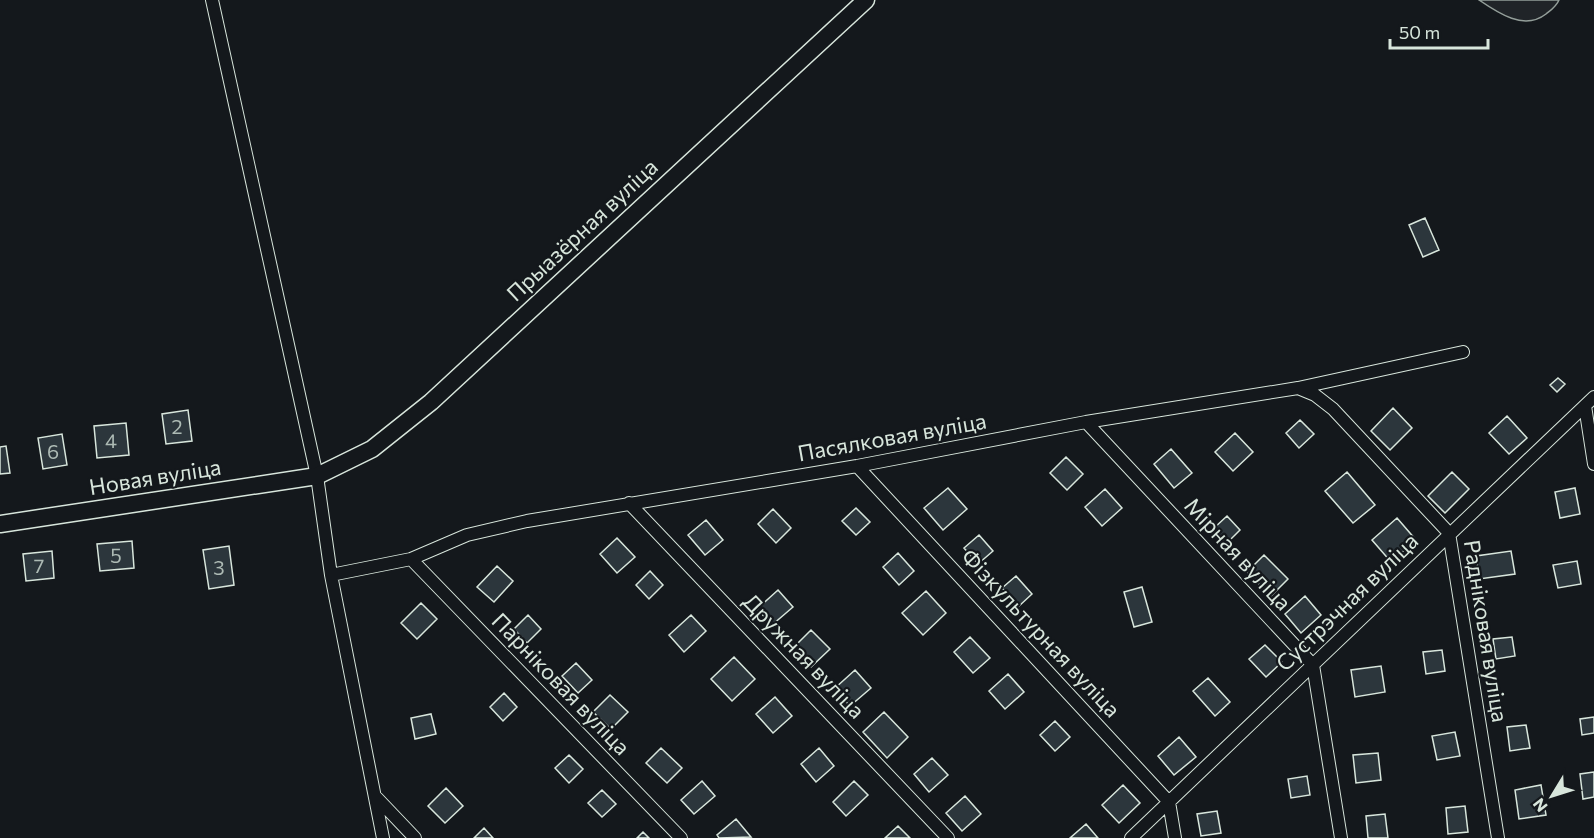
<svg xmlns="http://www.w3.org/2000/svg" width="1594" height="838" viewBox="0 0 1594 838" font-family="Commissioner,sans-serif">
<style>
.green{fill:#202428;stroke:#939e99;stroke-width:1.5}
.building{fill:#2c363c;stroke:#d8e6dc;stroke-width:1.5}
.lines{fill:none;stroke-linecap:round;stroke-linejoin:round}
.street-casing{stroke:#d8e6dc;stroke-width:14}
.secondary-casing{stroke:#d8e6dc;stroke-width:19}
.street{stroke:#14181c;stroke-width:12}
.secondary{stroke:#14181c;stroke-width:16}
.labels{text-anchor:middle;stroke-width:4.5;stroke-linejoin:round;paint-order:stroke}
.number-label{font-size:20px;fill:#adbab4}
.street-label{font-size:22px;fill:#d8e6dc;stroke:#14181c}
</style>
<rect width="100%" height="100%" fill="#14181c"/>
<path class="green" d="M 1479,0 L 1559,0 C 1556,7 1551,10 1546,14 C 1524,31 1498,13 1479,0 Z"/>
<path class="building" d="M 1425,218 L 1439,250 L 1423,257 L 1409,225 Z
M 1558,378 L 1565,384 L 1557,392 L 1550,385 Z
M 1393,408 L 1412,428 L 1390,450 L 1371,431 Z
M 188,410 L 192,441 L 166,444 L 162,414 Z
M 1507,416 L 1527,438 L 1509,454 L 1489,433 Z
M 1300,420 L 1314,434 L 1299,448 L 1286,433 Z
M 126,423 L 129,455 L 97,458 L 94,426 Z
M 1235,433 L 1253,452 L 1233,471 L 1215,452 Z
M 62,434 L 67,465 L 43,469 L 38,438 Z
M 6,446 L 10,473 L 0,474 L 0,447 Z
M 1171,449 L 1192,473 L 1174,488 L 1154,464 Z
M 1066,457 L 1083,474 L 1067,490 L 1050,473 Z
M 1347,472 L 1375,505 L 1353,523 L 1325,491 Z
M 1452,472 L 1469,489 L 1445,513 L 1428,496 Z
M 948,488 L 967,509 L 943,530 L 924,508 Z
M 1575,488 L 1580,514 L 1560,518 L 1555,492 Z
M 1105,489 L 1122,508 L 1102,526 L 1085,507 Z
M 856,508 L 870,522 L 856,535 L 842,521 Z
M 773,509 L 791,528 L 776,543 L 758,524 Z
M 1227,516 L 1240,530 L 1226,544 L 1213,529 Z
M 1397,518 L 1416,540 L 1391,562 L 1372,540 Z
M 706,520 L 723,540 L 705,555 L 688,535 Z
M 979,535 L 993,551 L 978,564 L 964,548 Z
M 617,538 L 635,557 L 617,573 L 600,554 Z
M 132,541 L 134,568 L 100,571 L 97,544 Z
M 229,546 L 234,585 L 209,589 L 203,550 Z
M 52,551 L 54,578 L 26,581 L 23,554 Z
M 1511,551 L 1515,574 L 1479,579 L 1476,556 Z
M 898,553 L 914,571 L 899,585 L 883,567 Z
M 1264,555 L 1288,579 L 1271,596 L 1247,572 Z
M 1577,561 L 1581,584 L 1558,588 L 1553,565 Z
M 497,566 L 513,581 L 494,602 L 477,587 Z
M 650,571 L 663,585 L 649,599 L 636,585 Z
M 1016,576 L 1032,594 L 1018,607 L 1002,588 Z
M 1142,587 L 1152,622 L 1134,627 L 1124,592 Z
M 778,590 L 793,607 L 772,625 L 757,609 Z
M 926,591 L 946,613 L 923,635 L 902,613 Z
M 1305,596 L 1321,615 L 1301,633 L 1285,614 Z
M 421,603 L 437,619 L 417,639 L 401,623 Z
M 528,615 L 541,629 L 527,643 L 514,629 Z
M 691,615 L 706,631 L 684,652 L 669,635 Z
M 811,630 L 830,649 L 811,667 L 792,649 Z
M 970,637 L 990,658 L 973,673 L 954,652 Z
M 1512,637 L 1515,656 L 1496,659 L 1493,639 Z
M 1265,645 L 1282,662 L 1266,677 L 1249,659 Z
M 1442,650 L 1445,671 L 1426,674 L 1423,652 Z
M 734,657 L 755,679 L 732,701 L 711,679 Z
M 576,663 L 592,680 L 578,693 L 562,676 Z
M 1381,666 L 1385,692 L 1355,697 L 1351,670 Z
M 855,670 L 871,688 L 850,706 L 834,689 Z
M 1008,674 L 1024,692 L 1005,709 L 989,691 Z
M 1208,678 L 1230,702 L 1215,716 L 1193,691 Z
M 504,693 L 517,707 L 503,721 L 490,707 Z
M 610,695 L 628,712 L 611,729 L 593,712 Z
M 775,697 L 792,716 L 773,733 L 756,714 Z
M 884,712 L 908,737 L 887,758 L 863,732 Z
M 431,714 L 436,734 L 415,739 L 411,718 Z
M 1594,717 L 1594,733 L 1582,735 L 1580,719 Z
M 1055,721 L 1070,737 L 1055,751 L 1040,735 Z
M 1526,725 L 1530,748 L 1510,751 L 1507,727 Z
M 1455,732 L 1460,756 L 1437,760 L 1432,736 Z
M 1179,737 L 1196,757 L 1174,775 L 1158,756 Z
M 661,748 L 682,768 L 667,783 L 646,763 Z
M 819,748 L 834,766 L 816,782 L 801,764 Z
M 1378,753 L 1381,780 L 1356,783 L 1353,755 Z
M 569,755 L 583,769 L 569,783 L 555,768 Z
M 932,758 L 948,775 L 929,792 L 914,774 Z
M 1594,772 L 1594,797 L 1583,799 L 1580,774 Z
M 1307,776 L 1310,795 L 1291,798 L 1288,779 Z
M 702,781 L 715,796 L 694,814 L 681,800 Z
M 854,781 L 868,795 L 846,816 L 833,802 Z
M 1123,785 L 1140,803 L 1119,823 L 1102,805 Z
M 1541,785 L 1546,815 L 1519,819 L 1515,790 Z
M 446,788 L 463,806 L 445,823 L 428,806 Z
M 602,790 L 616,804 L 602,817 L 588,803 Z
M 965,796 L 981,814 L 962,831 L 946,813 Z
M 1465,806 L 1468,832 L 1448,834 L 1446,808 Z
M 1217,811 L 1221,833 L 1201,836 L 1197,814 Z
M 1385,814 L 1388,838 L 1368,838 L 1366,816 Z
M 736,819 L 751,837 L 719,838 L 717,835 Z
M 1086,824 L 1098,838 L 1070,838 Z
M 898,826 L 910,838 L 885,838 Z
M 484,828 L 493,838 L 474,838 Z
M 643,832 L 649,838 L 637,838 Z"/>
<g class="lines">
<g class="street-casing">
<path id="street" d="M 212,0 L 317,476 L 331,575 L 383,838
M 1298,388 L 1315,395 L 1333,409 L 1449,533 L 1498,838
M 1585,406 L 1594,464
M 1086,422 L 1313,665 L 1341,838
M 857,466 L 1169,802 L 1175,838
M 629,503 L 948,838
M 411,559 L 681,838
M 331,575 L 411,559 L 467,535 L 527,521 L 857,466 L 1086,422 L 1298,388 L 1463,352
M 375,796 L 415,838
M 1131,838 L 1594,397"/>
</g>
<g class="secondary-casing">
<path id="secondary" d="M 0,524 L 317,476 L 372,449 L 431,402 L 866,0"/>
</g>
<use href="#street" class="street"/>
<use href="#secondary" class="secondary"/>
</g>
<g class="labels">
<g class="number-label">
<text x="177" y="434">2</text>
<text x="111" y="448">4</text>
<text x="53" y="459">6</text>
<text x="116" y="563">5</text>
<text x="39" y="573">7</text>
<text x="219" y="575">3</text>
</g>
<g class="street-label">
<text transform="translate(582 230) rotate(-43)" y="8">Прыазёрная вуліца</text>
<text transform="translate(892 437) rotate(-10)" y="8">Пасялковая вуліца</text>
<text transform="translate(155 477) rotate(-9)" y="8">Новая вуліца</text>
<text transform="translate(1238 554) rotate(47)" y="8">Мірная вуліца</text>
<text transform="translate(1347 602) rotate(-44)" y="8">Сустрэчная вуліца</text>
<text transform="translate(1486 631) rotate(81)" y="8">Радніковая вуліца</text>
<text transform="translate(1041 633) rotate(47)" y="8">Фізкультурная вуліца</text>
<text transform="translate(804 656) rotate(46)" y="8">Дружная вуліца</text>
<text transform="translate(561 684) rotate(46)" y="8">Парніковая вуліца</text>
</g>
</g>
<g transform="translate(1552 796) rotate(232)" stroke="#14181c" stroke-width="4.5" paint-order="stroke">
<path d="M0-4.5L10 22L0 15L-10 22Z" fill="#d8e6dc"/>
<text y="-9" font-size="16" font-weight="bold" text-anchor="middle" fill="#d8e6dc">N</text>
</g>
<path d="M1390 39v9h98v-9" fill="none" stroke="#d8e6dc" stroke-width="3"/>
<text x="1399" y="39" font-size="18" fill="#d8e6dc" stroke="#14181c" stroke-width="4.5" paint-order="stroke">50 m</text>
</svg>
